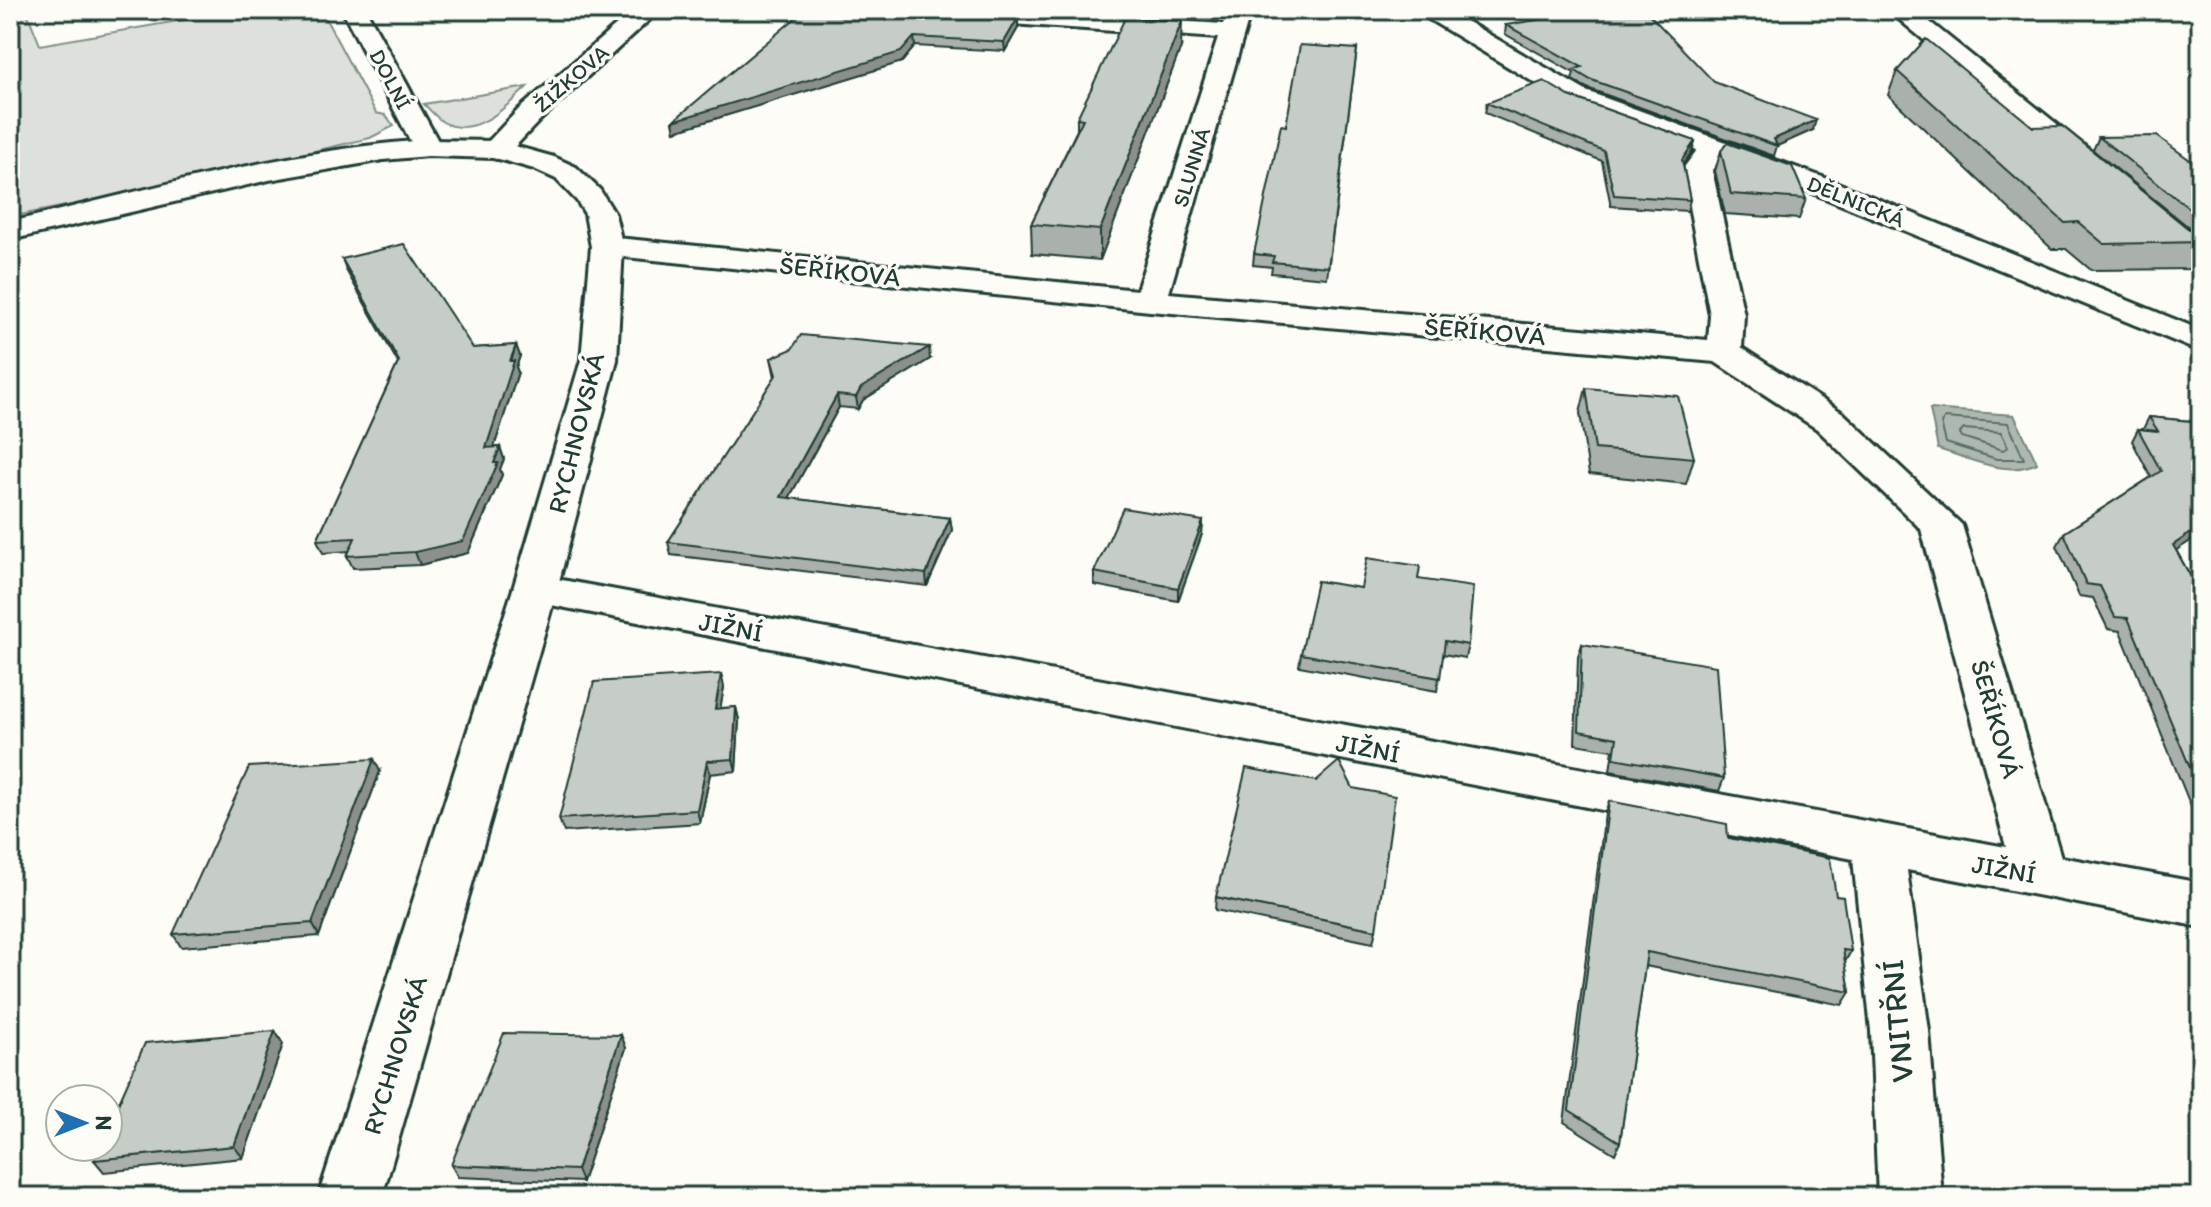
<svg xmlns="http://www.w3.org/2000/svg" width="2211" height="1207" viewBox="0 0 2211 1207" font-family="Itim,sans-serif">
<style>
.green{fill:#dde0db;stroke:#7e8e88;stroke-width:2}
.water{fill:#aeb8b1;stroke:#75877f;stroke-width:2}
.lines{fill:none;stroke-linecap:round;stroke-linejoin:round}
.shore{stroke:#586e66;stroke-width:2}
.minor-casing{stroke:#1f3d34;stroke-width:6}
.tertiary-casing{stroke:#1f3d34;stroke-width:6}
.secondary-casing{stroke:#1f3d34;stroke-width:6}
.minor{fill:#fdfcf7;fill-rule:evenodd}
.tertiary{fill:#fdfcf7;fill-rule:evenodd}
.secondary{fill:#fdfcf7;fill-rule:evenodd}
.wall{fill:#aab0ab;stroke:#1f3d34;stroke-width:2}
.shaded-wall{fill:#8b908b;stroke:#1f3d34;stroke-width:2}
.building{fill:#c6cdc7;stroke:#1f3d34;stroke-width:2}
.labels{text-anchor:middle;stroke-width:7;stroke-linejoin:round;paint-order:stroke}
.far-street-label{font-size:22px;fill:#1f3d34;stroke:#fdfcf7}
.street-label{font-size:26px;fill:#1f3d34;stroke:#fdfcf7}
.near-street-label{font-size:32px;fill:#1f3d34;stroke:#fdfcf7}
</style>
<rect width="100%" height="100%" fill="#fdfcf7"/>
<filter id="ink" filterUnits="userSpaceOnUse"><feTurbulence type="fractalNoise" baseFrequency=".0125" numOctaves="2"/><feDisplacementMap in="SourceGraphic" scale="16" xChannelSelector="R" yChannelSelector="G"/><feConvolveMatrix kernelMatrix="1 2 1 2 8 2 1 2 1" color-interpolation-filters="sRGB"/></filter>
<g filter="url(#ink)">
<path class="green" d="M 10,10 L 26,10 L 40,45 L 241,10 L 321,10 L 376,113 L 385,115 L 394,126 L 370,138 L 157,188 L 10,217 Z
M 527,87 C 507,106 475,140 443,122 C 436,117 430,110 424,104 Z"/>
<path class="water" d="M 1930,409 L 2014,415 L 2037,463 C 2006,478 1969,458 1938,449 Z"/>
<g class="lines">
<path class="shore" d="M 1945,418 L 2008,423 L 2024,459 L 1997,459 L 1946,443 L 1941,423 Z
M 1964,429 L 2001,432 L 2008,447 L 2003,450 L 1962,437 L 1960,433 Z"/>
<g class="minor-casing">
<path id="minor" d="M 342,10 L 366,10 L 442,148 L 438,154 L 428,156 L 418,154 L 414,148 Z
M 634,10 L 660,10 L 539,121 L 506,156 L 496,159 L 486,156 L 482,150 L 486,144 L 519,109 Z
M 894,10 L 1012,10 L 1223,24 L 1227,10 L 1251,10 L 1169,293 L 1708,340 L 1710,315 L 1682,170 L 1697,150 L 1568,103 L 1422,15 L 1418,10 L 1447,10 L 1586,91 L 1828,179 L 2201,330 L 2201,352 L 1808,191 L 1720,159 L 1712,170 L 1744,315 L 1742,348 L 1843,413 L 1962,525 L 2061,857 L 2201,883 L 2201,927 L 1907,870 L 1929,1031 L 1942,1197 L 1878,1197 L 1871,1031 L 1853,859 L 520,599 L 513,589 L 520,579 L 535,575 L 2006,847 L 1921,529 L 1817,429 L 1715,362 L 1150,311 L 596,254 L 591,247 L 596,240 L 607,237 L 1137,290 L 1218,38 L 906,17 L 898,15 Z"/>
</g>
<g class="tertiary-casing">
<path id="tertiary" d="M 428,140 L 496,141 L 554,157 L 576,167 L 600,190 L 615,214 L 623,247 L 617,360 L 557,589 L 382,1197 L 318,1197 L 513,589 L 581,360 L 591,247 L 585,214 L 577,201 L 556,179 L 534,169 L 495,158 L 428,156 L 383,160 L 269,180 L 10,240 L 10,222 C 147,190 287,149 428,140 Z"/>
</g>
<g class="secondary-casing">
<path id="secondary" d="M 1888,10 L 1915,10 L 2098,157 L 2102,163 L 2098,169 L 2088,172 L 2078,169 Z"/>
</g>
<use href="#minor" class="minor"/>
<use href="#tertiary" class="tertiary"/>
<use href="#secondary" class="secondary"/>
</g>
<path class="wall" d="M 905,11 L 1018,18 L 1018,28 L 1005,51 L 915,46 L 902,62 L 675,131 L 673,121 Z
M 1506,25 L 1714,82 L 1813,130 L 1777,146 L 1774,156 L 1587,88 L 1572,80 L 1574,73 L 1505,34 Z
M 1181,47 L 1100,260 L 1032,254 L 1031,224 L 1077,130 L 1077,118 Z
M 1357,49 L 1327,278 L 1271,273 L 1272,267 L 1253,265 L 1254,254 L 1286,126 Z
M 1897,71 L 2033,127 L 2201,239 L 2201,258 L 2195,269 L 2091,270 L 2066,249 L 2052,249 L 1888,95 Z
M 1569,96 L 1695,141 L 1692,151 L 1683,165 L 1690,200 L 1687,211 L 1611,206 L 1602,161 L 1485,113 L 1487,103 Z
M 2099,137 L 2201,168 L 2201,237 L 2093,150 Z
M 1721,151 L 1806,199 L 1799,219 L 1725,214 L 1715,171 Z
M 342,259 L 473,348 L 516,345 L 520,356 L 516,367 L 518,372 L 494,447 L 500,447 L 504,459 L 500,469 L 502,475 L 468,553 L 420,565 L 353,568 L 347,556 L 349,551 L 323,553 L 317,540 L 398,363 L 346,270 Z
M 771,358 L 930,359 L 863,400 L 858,409 L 839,407 L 789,498 L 950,518 L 952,530 L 927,586 L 671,555 L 668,542 L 775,377 Z
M 1586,388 L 1694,458 L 1686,484 L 1589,474 L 1580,413 Z
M 2149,417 L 2201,422 L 2201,534 L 2176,550 L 2201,595 L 2201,824 L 2198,824 L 2120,631 L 2108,629 L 2093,598 L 2079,596 L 2057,546 L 2064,533 L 2151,477 L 2132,441 L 2138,429 L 2143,429 Z
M 1203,521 L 1202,534 L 1178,601 L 1094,585 L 1094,572 Z
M 1418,579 L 1468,645 L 1465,658 L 1443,654 L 1437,691 L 1299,666 L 1301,654 Z
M 1582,644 L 1724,778 L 1719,791 L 1610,771 L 1613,750 L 1575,744 L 1578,657 Z
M 721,674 L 724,687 L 720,708 L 736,707 L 739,720 L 736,771 L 710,774 L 700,823 L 564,832 L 559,819 Z
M 380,771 L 319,936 L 181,947 L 173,934 Z
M 1609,801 L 1728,838 L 1836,896 L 1851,951 L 1845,962 L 1850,992 L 1842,1005 L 1645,966 L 1620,1142 L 1615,1154 L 1564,1122 L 1605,814 Z
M 1216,897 L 1376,930 L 1373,943 L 1215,910 Z
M 275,1031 L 283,1044 L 243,1158 L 104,1172 L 94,1160 Z
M 621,1035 L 626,1048 L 582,1182 L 458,1177 L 451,1165 Z"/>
<path class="shaded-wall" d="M 1018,18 L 1018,28 L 1005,51 L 1004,42 Z
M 1182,21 L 1181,47 L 1100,260 L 1100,230 Z
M 914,37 L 915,46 L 902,62 L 675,131 L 673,121 Z
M 1816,120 L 1813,130 L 1777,146 L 1774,139 Z
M 1695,141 L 1692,151 L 1679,171 L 1682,160 Z
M 516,345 L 520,356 L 516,367 L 518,372 L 490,460 L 486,448 Z
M 929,347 L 930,359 L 863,400 L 858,409 L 856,397 L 861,388 Z
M 837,395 L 839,407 L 783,509 L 781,497 Z
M 500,447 L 504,459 L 500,469 L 502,475 L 468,553 L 420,565 L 415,552 L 494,463 Z
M 950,518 L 952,530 L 927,586 L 926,574 Z
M 1203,521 L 1202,534 L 1178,601 L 1178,588 Z
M 2201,526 L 2201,534 L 2166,557 L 2173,545 Z
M 721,674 L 724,687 L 718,722 L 715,709 Z
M 736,707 L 739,720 L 736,771 L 733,759 Z
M 374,759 L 380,771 L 319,936 L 312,923 Z
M 707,761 L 710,774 L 700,823 L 697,810 Z
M 275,1031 L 283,1044 L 243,1158 L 234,1146 Z
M 621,1035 L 626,1048 L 582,1182 L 577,1170 Z"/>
<path class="building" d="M 805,10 L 902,10 L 1018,18 L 1004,42 L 914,37 L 901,52 L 673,121 Z
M 1598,10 L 1645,10 L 1714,82 L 1816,120 L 1774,139 L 1777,146 L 1589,79 L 1574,70 L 1582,67 L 1506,25 Z
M 1125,18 L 1182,21 L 1100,230 L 1031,224 L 1083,119 L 1077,118 Z
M 1926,39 L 2033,127 L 2062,126 L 2201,239 L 2201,242 L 2104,244 L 2078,222 L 2065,223 L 1897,71 Z
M 1300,45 L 1357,49 L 1328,267 L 1272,262 L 1274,256 L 1254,254 L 1281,125 L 1286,126 Z
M 1544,81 L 1569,96 L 1695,141 L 1682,160 L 1690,200 L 1614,195 L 1604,151 L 1487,103 Z
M 2157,136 L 2201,168 L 2201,218 L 2099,137 Z
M 1727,143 L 1792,166 L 1806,199 L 1731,194 L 1721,151 Z
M 404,244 L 473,348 L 516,345 L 510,361 L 514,361 L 486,448 L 500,447 L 494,463 L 498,463 L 463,541 L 415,552 L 347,556 L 355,538 L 317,540 L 399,361 L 342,259 Z
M 801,335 L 929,347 L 861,388 L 856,397 L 837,395 L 781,497 L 950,518 L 926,574 L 668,542 L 776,375 L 771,358 L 792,349 Z
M 1586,388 L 1678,396 L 1694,458 L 1595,449 Z
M 2149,417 L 2201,422 L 2201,526 L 2173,545 L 2201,595 L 2201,794 L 2128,618 L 2115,617 L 2100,586 L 2086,584 L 2064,533 L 2161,471 L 2138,429 L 2158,431 Z
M 1123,508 L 1203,521 L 1178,588 L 1094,572 Z
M 1367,558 L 1420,566 L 1418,579 L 1473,587 L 1468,645 L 1445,641 L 1440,678 L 1301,654 L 1317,581 L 1361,588 Z
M 1582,644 L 1716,666 L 1724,778 L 1614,758 L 1617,738 L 1579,731 Z
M 721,674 L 715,709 L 736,707 L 733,759 L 707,761 L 697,810 L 559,819 L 594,682 Z
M 374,759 L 312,923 L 173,934 L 249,767 Z
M 1339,761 L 1353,788 L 1395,796 L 1376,930 L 1216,897 L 1246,768 L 1316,781 Z
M 1609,801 L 1727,824 L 1728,838 L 1830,858 L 1836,896 L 1843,897 L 1851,951 L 1843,950 L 1850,992 L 1647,952 L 1620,1142 L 1569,1110 Z
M 275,1031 L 234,1146 L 94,1160 L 99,1147 L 108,1147 L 108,1127 L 145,1043 Z
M 504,1033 L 621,1035 L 577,1170 L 451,1165 Z"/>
</g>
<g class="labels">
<g class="far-street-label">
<text transform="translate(571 78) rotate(-41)" y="8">ŽIŽKOVA</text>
<text transform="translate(391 79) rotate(62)" y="8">DOLNÍ</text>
<text transform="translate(1191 167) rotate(-73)" y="8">SLUNNÁ</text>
<text transform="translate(1856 201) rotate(22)" y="8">DĚLNICKÁ</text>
</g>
<g class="street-label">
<text transform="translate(840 271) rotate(6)" y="9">ŠEŘÍKOVÁ</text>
<text transform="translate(1485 331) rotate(5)" y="9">ŠEŘÍKOVÁ</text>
<text transform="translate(576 433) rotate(-76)" y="9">RYCHNOVSKÁ</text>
<text transform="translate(731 627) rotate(11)" y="9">JIŽNÍ</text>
<text transform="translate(1996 719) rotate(74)" y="9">ŠEŘÍKOVÁ</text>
<text transform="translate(1368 748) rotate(11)" y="9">JIŽNÍ</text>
<text transform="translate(2004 869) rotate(10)" y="9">JIŽNÍ</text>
<text transform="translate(395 1055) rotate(-73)" y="9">RYCHNOVSKÁ</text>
</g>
<g class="near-street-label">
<text transform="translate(1897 1021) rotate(-95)" y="11">VNITŘNÍ</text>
</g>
</g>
<rect width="2211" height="1207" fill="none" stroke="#fdfcf7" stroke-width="40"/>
<rect x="20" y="20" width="2171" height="1167" fill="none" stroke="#1f3d34" stroke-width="3" filter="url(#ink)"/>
<g transform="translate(84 1123) rotate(90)"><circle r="38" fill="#fdfcf7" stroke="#a4b0a9" stroke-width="2"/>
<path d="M0-6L14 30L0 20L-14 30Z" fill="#1f6fb2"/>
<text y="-12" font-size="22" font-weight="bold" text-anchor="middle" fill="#1f3d34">N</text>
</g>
</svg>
